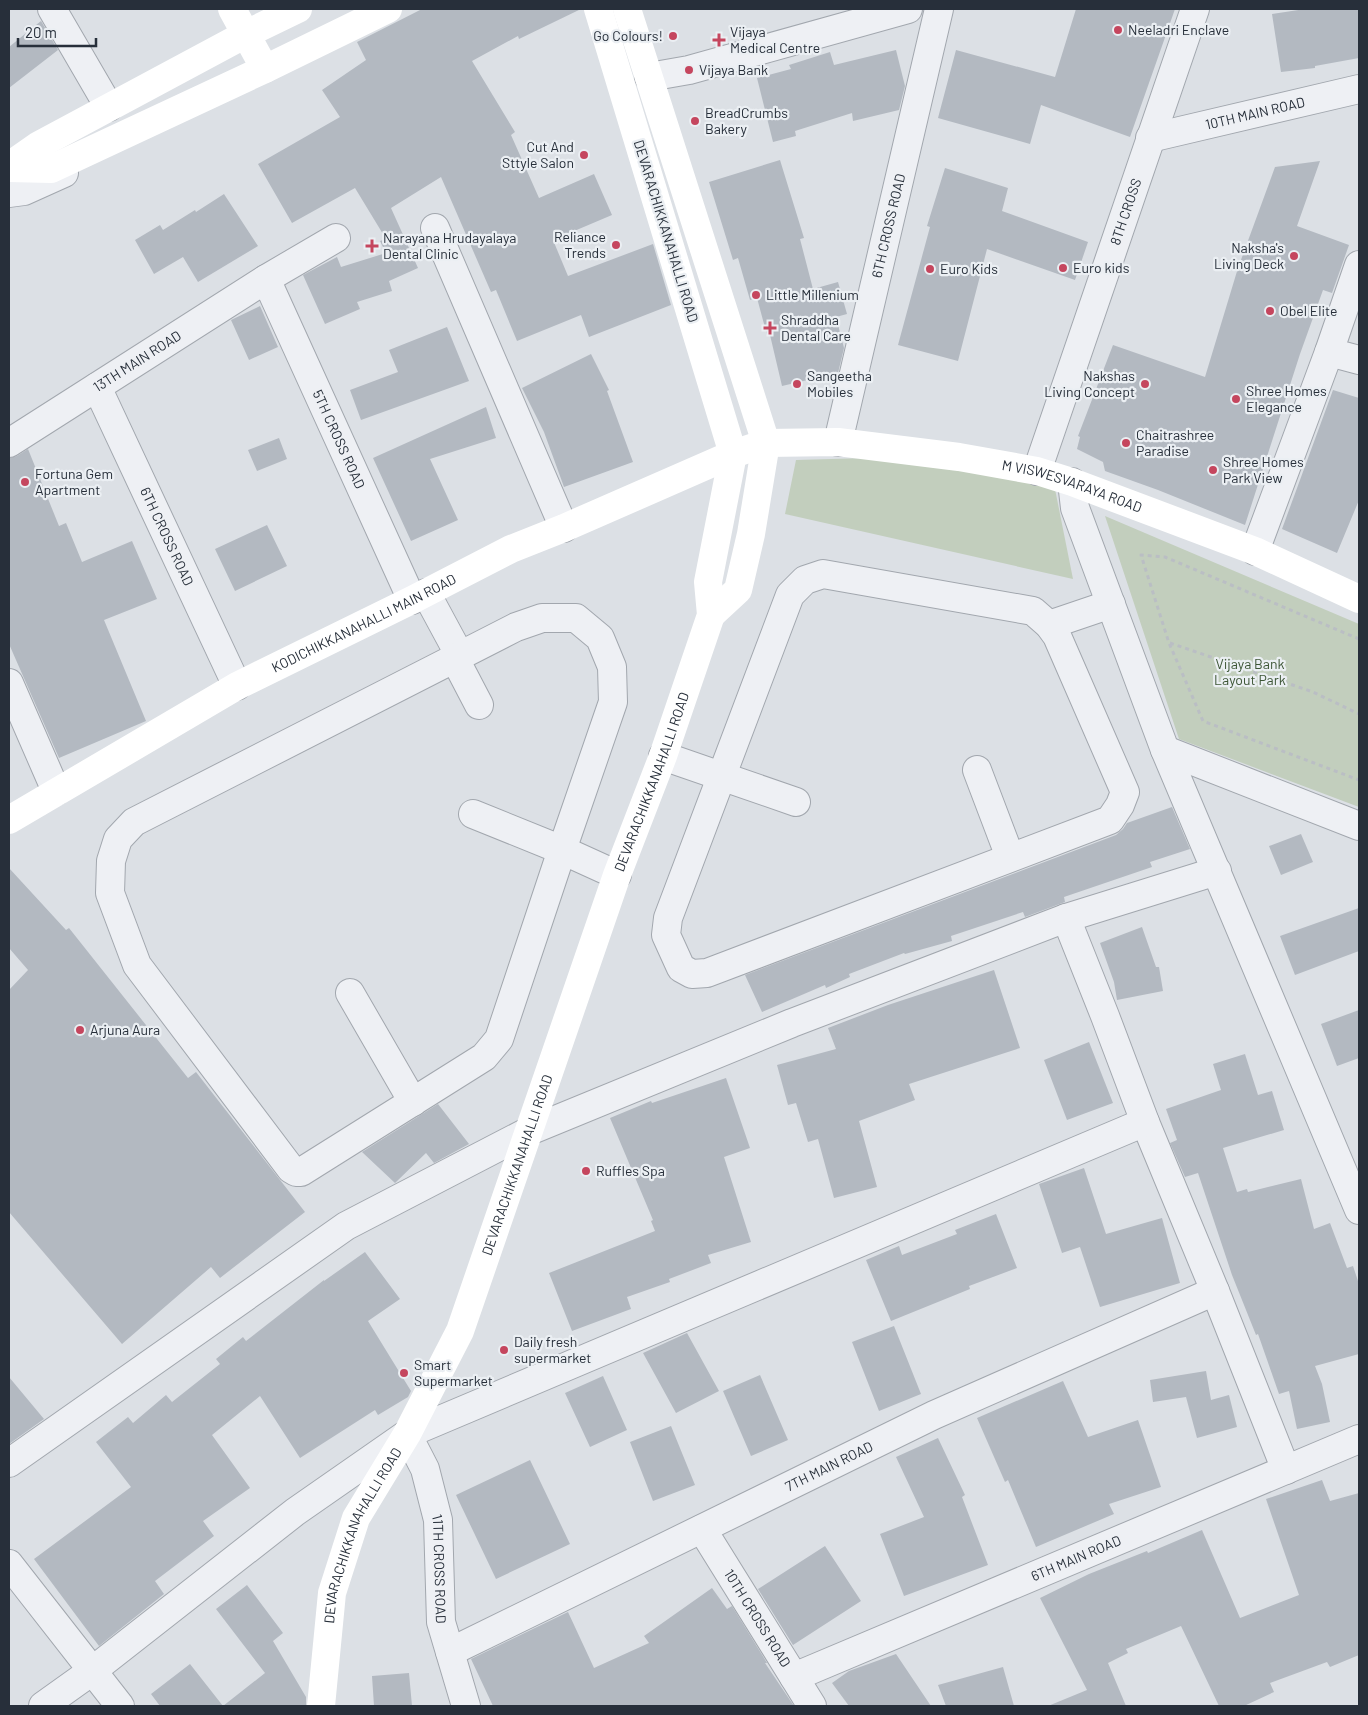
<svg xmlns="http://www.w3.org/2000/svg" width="1368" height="1715" viewBox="0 0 1368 1715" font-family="Barlow,sans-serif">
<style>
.green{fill:#c2cebd}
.building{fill:#b3b9c1}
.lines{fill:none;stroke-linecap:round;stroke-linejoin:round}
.street-casing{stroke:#a2a7ae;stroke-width:30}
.path{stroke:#babec4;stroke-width:3;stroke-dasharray:4 4;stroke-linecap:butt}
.street{stroke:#eef0f4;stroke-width:28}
.secondary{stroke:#fff;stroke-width:28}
.poi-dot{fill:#c5465e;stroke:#ebeff3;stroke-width:2}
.labels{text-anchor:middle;stroke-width:4.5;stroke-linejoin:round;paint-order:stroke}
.poi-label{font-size:14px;fill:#272f3a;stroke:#ebeff3;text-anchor:start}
.street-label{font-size:14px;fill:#272f3a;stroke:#ebeff3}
.park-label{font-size:14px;fill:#3c5535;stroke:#ebeff3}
</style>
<rect width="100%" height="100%" fill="#dce0e5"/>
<path class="green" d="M 867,458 L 961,468 L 1055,489 L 1073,579 L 785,514 L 796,460 Z
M 1105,516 L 1359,624 L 1359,807 L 1179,739 Z"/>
<path class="building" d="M 422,9 L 581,9 L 519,39 L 518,36 L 472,61 L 515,132 L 511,135 L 539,198 L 594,174 L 612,215 L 553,240 L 568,276 L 653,244 L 671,305 L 589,337 L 581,315 L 517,341 L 496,290 L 491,292 L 441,177 L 391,208 L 418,268 L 389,281 L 392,291 L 357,302 L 360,309 L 325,324 L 303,275 L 337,257 L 341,267 L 386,253 L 380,241 L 386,239 L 355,188 L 292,223 L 258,164 L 340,117 L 322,90 L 366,60 L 357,42 Z
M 1076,9 L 1175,9 L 1130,137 L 1041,105 L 1030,144 L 938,118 L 956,50 L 1055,77 Z
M 1305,9 L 1359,9 L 1359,58 L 1315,66 L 1315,68 L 1281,72 L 1272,14 Z
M 41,21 L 58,50 L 9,88 L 9,47 Z
M 896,50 L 905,86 L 899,110 L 853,121 L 852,113 L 795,131 L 796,136 L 773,142 L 757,78 L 791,69 L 789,65 L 830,52 L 834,65 Z
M 780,160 L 804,238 L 800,239 L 813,289 L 838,282 L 847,314 L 836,317 L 844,348 L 838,373 L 782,386 L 770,335 L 767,335 L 757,298 L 750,300 L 738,258 L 733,260 L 709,182 Z
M 1320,161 L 1297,226 L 1349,245 L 1332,293 L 1323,290 L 1300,354 L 1245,525 L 1158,490 L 1105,471 L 1103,462 L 1077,449 L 1080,437 L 1078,436 L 1113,345 L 1205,377 L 1238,268 L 1275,167 Z
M 945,168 L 1008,188 L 1002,211 L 1088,242 L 1075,280 L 987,249 L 958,361 L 898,345 L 930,227 L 927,226 Z
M 224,194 L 258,246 L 198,282 L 183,257 L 154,274 L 135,240 L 160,225 L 163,230 L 195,210 L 196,212 Z
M 260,306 L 278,347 L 249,360 L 231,320 Z
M 447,327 L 469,381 L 361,420 L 350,390 L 398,372 L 389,350 Z
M 591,354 L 609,390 L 607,391 L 633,462 L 564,487 L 544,432 L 522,388 Z
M 1333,390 L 1359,398 L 1359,500 L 1337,553 L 1282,529 Z
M 486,407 L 496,438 L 430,459 L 458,520 L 411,541 L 373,458 Z
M 279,438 L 287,459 L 257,471 L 248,450 Z
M 28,449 L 59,526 L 66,523 L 82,562 L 132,541 L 157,599 L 104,620 L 146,721 L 59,758 L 9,644 L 9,458 L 17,456 Z
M 267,525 L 287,566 L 235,591 L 215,549 Z
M 1172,807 L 1190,849 L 1150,862 L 1152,867 L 1064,897 L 1065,902 L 1025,917 L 1023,912 L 951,936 L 952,941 L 905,954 L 904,953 L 849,974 L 850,977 L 826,988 L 825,985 L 762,1012 L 745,975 L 1116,835 L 1123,829 L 1127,823 Z
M 1301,834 L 1313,862 L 1281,875 L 1269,846 Z
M 9,868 L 66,930 L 69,928 L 188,1078 L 196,1072 L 305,1212 L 220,1278 L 211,1267 L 122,1344 L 9,1212 L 9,990 L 28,970 L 9,948 Z
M 1359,908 L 1359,951 L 1295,975 L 1280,936 Z
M 1142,927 L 1156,967 L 1159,967 L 1163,991 L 1117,1000 L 1114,982 L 1100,943 Z
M 994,970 L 1020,1048 L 909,1084 L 915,1100 L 859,1121 L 877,1187 L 834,1198 L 818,1139 L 808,1142 L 796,1103 L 788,1105 L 777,1065 L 836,1049 L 828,1028 L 888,1005 Z
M 1359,1010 L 1359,1058 L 1337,1066 L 1321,1024 Z
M 1089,1042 L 1113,1103 L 1067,1120 L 1044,1060 Z
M 1245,1054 L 1258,1095 L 1272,1091 L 1284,1130 L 1223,1148 L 1237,1192 L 1247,1189 L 1248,1192 L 1301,1179 L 1314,1229 L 1330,1223 L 1347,1268 L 1353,1266 L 1359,1284 L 1359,1354 L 1315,1366 L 1322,1384 L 1330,1422 L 1297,1429 L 1289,1391 L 1279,1394 L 1258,1334 L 1256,1335 L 1232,1275 L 1198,1173 L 1185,1177 L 1170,1143 L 1177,1140 L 1166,1109 L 1221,1090 L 1213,1064 Z
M 726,1078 L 750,1148 L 724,1157 L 751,1242 L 708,1255 L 711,1263 L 669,1279 L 670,1282 L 627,1297 L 631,1309 L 572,1331 L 549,1273 L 655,1231 L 651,1221 L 653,1220 L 610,1118 L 651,1101 L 652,1103 Z
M 438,1104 L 469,1144 L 434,1163 L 426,1153 L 395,1183 L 362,1152 Z
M 1084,1168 L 1106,1234 L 1162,1218 L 1180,1283 L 1100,1307 L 1080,1247 L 1062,1253 L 1039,1184 Z
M 996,1214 L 1017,1268 L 969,1286 L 970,1289 L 891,1321 L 866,1260 L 899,1246 L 902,1255 L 957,1234 L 955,1230 Z
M 365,1252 L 400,1299 L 368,1321 L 411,1391 L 408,1397 L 378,1415 L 375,1410 L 300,1458 L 260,1396 L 212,1435 L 250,1488 L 203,1521 L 214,1536 L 155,1581 L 164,1594 L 99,1646 L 34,1559 L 131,1487 L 96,1442 L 128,1417 L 133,1423 L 166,1395 L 172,1402 L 220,1364 L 216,1359 L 243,1337 L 246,1341 L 324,1280 L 324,1281 Z
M 894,1326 L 921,1394 L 879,1411 L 852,1342 Z
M 687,1333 L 719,1391 L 676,1413 L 643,1353 Z
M 1206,1371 L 1211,1400 L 1229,1395 L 1237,1427 L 1197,1438 L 1186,1397 L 1153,1402 L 1150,1380 Z
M 760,1375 L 788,1440 L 751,1456 L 723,1391 Z
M 603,1376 L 627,1430 L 590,1447 L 565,1393 Z
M 9,1377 L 44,1419 L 9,1444 Z
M 1063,1381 L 1088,1437 L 1138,1420 L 1161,1487 L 1109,1504 L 1114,1514 L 1036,1547 L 1008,1480 L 1005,1482 L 977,1418 Z
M 671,1426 L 695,1485 L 653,1501 L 630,1442 Z
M 938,1438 L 965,1495 L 962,1497 L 988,1565 L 904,1596 L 880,1534 L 924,1517 L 896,1457 Z
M 530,1460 L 570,1544 L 496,1579 L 456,1495 Z
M 1322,1480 L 1330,1501 L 1359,1493 L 1359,1655 L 1330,1667 L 1327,1662 L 1270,1683 L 1274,1692 L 1244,1706 L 1219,1706 L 1181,1626 L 1126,1649 L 1128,1653 L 1108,1663 L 1126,1706 L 1048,1706 L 1087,1690 L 1040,1598 L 1089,1574 L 1147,1551 L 1148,1553 L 1202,1530 L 1240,1618 L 1299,1595 L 1266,1499 Z
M 825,1546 L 861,1601 L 793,1645 L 758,1589 Z
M 247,1585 L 283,1633 L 273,1641 L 306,1697 L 306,1706 L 160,1706 L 151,1694 L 190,1664 L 223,1706 L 265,1673 L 216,1609 Z
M 712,1588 L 727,1609 L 732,1606 L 767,1663 L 765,1663 L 794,1706 L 493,1706 L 471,1659 L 568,1612 L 594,1668 L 649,1643 L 644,1636 Z
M 896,1654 L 931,1706 L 849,1706 L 832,1683 L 849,1671 Z
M 1003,1667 L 1014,1706 L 946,1706 L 938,1685 Z
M 409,1673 L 412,1706 L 374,1706 L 372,1676 Z"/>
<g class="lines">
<g class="street-casing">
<g id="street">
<path d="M 52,9 L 109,107"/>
<path d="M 649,77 L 689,70 L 908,9"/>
<path id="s1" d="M 1150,138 L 1359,89"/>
<path d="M 9,193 L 24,191 L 64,173"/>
<path d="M 435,228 L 564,528"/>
<path id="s2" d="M 266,279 L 412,600"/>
<path d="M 1329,352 L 1359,360"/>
<path id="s3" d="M 97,387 L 237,686"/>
<path id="s4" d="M 838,442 L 939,9"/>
<path id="s5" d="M 9,443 L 266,279 L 336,238"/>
<path id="s6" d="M 1037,471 L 1195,9"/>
<path d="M 1072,482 L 1075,508 L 1165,750 L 1359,1210"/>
<path d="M 1255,551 L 1329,352 L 1359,265"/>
<path d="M 823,574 L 1033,611 L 1049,625 L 1057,636 L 1125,792 L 1120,805 L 1110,820 L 707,973 L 692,974 L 681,968 L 666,935 L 668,918 L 790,595 L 805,580 Z"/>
<path d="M 426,593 L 460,656"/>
<path d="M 542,618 L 576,618 L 600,638 L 612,667 L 613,702 L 562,850 L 499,1039 L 484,1057 L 301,1172 L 296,1172 L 291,1169 L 137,965 L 110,893 L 111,861 L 118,839 L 134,822 L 516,627 Z"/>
<path d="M 1049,625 L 1111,604"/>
<path d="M 455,659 L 479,705"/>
<path d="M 9,683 L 56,791"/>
<path d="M 1165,750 L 1359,826"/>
<path d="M 663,756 L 796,802"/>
<path d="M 977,770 L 1010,857"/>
<path d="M 473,814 L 562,850 L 617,875"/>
<path d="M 1066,918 L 1105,1016 L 1145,1122 L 1215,1291 L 1286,1470"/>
<path d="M 350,993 L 413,1102"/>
<path id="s7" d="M 407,1434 L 425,1469 L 438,1520 L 441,1622 L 466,1706"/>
<path d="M 9,1463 L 346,1226 L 529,1131 L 792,1023 L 1066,918 L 1217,871"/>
<path id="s8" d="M 702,1529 L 812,1706"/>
<path d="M 9,1564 L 120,1706"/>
<path id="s9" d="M 450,1652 L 934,1415 L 1215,1291"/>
<path id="s10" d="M 794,1677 L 1359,1439"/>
<path d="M 43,1706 L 92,1671 L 295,1512 L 407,1434 L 1145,1122"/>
</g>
</g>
<path class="path" d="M 1359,639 L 1165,557 L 1141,555 L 1169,643 L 1203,721 L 1359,780
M 1170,643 L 1313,692 L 1359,714"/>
<use href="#street" class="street"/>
<g class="secondary">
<path d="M 232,9 L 265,69"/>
<path d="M 627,9 L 766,443 L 751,534 L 738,590 L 711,615"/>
<path d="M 9,166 L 39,145 L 246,34 L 298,9"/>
<path d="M 9,168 L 51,169 L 265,69 L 388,9"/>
<path id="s11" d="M 9,820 L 237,686 L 412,600 L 511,549 L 564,528 L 733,454 L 766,443 L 838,442 L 959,457 L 1037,471 L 1072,482 L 1255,551 L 1359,599"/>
<path id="s12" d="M 321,1706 L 332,1593 L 356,1518 L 407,1434 L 460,1331 L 617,875 L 663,756 L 711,615 L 708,582 L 733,454 L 598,9"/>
</g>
</g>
<g class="poi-dot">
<circle cx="1118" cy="30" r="5"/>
<circle cx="673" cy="36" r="5"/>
<path d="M716.5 32.5h5v5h5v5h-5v5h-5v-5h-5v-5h5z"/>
<circle cx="689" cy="70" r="5"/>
<circle cx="695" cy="121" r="5"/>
<circle cx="584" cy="155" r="5"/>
<circle cx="616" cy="245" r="5"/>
<path d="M369.5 238.5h5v5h5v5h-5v5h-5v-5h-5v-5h5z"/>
<circle cx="1294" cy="256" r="5"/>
<circle cx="1063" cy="268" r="5"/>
<circle cx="930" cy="269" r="5"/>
<circle cx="756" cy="295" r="5"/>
<circle cx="1270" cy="311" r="5"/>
<path d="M767.5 320.5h5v5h5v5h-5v5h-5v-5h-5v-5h5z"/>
<circle cx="797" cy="384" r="5"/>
<circle cx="1145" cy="384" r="5"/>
<circle cx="1236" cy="399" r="5"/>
<circle cx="1126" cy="443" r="5"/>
<circle cx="1213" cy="470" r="5"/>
<circle cx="25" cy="482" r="5"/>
<circle cx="80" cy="1030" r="5"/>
<circle cx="586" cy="1171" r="5"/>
<circle cx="504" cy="1350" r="5"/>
<circle cx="404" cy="1373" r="5"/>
</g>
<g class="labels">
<g class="poi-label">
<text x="1128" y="35">Neeladri Enclave</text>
<text x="730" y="37">Vijaya<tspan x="730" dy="16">Medical Centre</tspan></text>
<text x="663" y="41" text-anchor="end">Go Colours!</text>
<text x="699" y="75">Vijaya Bank</text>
<text x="705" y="118">BreadCrumbs<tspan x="705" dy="16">Bakery</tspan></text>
<text x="574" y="152" text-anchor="end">Cut And<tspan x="574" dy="16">Sttyle Salon</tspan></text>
<text x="606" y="242" text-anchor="end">Reliance<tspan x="606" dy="16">Trends</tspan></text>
<text x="383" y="243">Narayana Hrudayalaya<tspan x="383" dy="16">Dental Clinic</tspan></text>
<text x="1284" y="253" text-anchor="end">Naksha's<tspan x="1284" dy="16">Living Deck</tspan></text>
<text x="1073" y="273">Euro kids</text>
<text x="940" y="274">Euro Kids</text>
<text x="766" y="300">Little Millenium</text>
<text x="1280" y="316">Obel Elite</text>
<text x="781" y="325">Shraddha<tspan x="781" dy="16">Dental Care</tspan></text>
<text x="807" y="381">Sangeetha<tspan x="807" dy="16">Mobiles</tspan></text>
<text x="1135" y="381" text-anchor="end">Nakshas<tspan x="1135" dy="16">Living Concept</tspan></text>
<text x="1246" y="396">Shree Homes<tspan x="1246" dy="16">Elegance</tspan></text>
<text x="1136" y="440">Chaitrashree<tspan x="1136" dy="16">Paradise</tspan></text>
<text x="1223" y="467">Shree Homes<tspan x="1223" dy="16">Park View</tspan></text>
<text x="35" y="479">Fortuna Gem<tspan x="35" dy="16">Apartment</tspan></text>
<text x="90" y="1035">Arjuna Aura</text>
<text x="596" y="1176">Ruffles Spa</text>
<text x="514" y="1347">Daily fresh<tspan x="514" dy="16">supermarket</tspan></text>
<text x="414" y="1370">Smart<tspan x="414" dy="16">Supermarket</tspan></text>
</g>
<g class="street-label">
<text dy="5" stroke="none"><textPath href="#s1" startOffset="108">10TH MAIN ROAD</textPath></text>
<text dy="5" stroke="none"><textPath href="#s6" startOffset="274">8TH CROSS</textPath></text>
<text dy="5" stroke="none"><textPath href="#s4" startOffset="222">6TH CROSS ROAD</textPath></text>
<text transform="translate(666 231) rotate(73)" y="5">DEVARACHIKKANAHALLI ROAD</text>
<text dy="5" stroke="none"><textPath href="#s5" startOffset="152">13TH MAIN ROAD</textPath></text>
<text dy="5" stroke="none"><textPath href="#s2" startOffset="176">5TH CROSS ROAD</textPath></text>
<text dy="5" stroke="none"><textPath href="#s11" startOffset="1158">M VISWESVARAYA ROAD</textPath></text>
<text dy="5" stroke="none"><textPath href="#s3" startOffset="165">6TH CROSS ROAD</textPath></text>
<text dy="5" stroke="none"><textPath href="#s11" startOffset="406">KODICHIKKANAHALLI MAIN ROAD</textPath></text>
<text dy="5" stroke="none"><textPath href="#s12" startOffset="988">DEVARACHIKKANAHALLI ROAD</textPath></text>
<text dy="5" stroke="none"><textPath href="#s12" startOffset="582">DEVARACHIKKANAHALLI ROAD</textPath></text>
<text dy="5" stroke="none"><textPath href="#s9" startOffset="422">7TH MAIN ROAD</textPath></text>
<text dy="5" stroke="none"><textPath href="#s12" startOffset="178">DEVARACHIKKANAHALLI ROAD</textPath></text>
<text dy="5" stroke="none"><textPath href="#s10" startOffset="306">6TH MAIN ROAD</textPath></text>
<text dy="5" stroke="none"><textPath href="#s7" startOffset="141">11TH CROSS ROAD</textPath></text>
<text dy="5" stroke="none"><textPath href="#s8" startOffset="105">10TH CROSS ROAD</textPath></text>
</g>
<g class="park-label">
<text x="1250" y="669">Vijaya Bank<tspan x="1250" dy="16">Layout Park</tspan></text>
</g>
</g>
<rect width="1368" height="1715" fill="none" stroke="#272f3a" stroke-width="20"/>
<path d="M18 38v8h78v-8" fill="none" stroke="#272f3a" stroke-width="2.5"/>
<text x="25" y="38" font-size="15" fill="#272f3a" stroke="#ebeff3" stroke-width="4" paint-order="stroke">20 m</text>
</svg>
